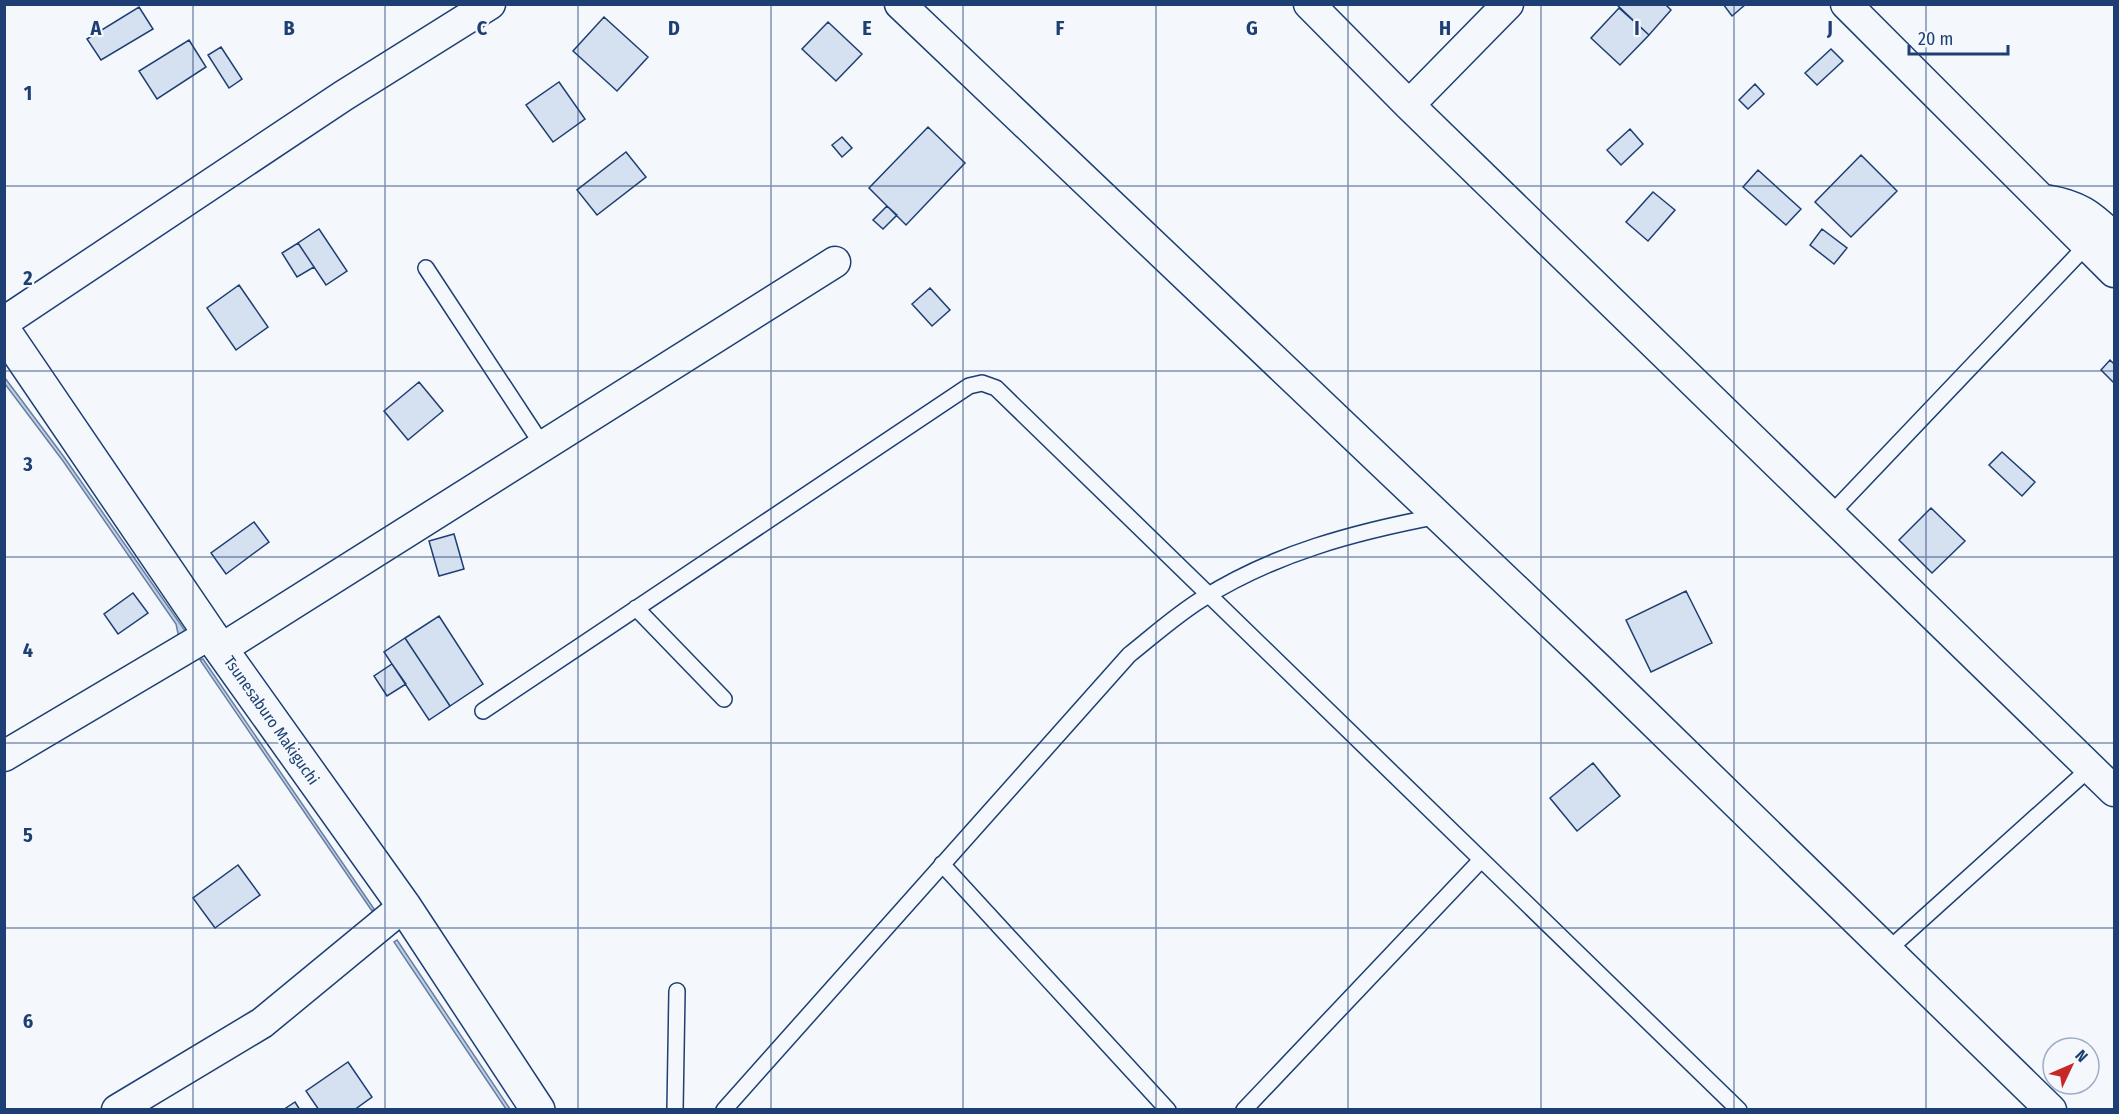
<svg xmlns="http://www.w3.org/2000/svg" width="2119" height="1114" viewBox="0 0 2119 1114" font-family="'Fira Sans Condensed',sans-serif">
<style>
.water{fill:#bed0e5;stroke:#687fa3;stroke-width:1.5}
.building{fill:#d5e0f0;stroke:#1d3f73;stroke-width:1.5}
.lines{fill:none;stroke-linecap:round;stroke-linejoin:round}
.service-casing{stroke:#1d3f73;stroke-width:18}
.minor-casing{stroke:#1d3f73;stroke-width:33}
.tertiary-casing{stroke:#1d3f73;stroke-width:36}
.service{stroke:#f4f7fb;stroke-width:15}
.minor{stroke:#f4f7fb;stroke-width:30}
.tertiary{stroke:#f4f7fb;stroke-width:33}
.grid{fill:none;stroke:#1d3f73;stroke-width:1.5;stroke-opacity:0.55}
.labels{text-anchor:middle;stroke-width:4.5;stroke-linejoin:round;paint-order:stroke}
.street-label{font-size:16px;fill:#1d3f73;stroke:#f4f7fb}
.grid-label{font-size:20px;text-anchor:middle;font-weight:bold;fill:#1d3f73;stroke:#f4f7fb;stroke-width:4.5;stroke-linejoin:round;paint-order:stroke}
</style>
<rect width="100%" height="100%" fill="#f4f7fb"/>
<path class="water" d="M 5,378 L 64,457 L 186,632 L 179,638 L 176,624 L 63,461 L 5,384 Z
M 203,659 L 374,909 L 372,911 L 200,660 Z
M 397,940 L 510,1109 L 506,1109 L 394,942 Z"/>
<path class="building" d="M 1616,4 L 1665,4 L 1671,10 L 1649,35 Z
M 1723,4 L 1746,4 L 1732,16 Z
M 139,7 L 153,29 L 101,60 L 87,39 Z
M 1619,8 L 1649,35 L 1620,65 L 1591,38 Z
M 604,17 L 648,57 L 617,91 L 573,51 Z
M 828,22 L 862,54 L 836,81 L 802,49 Z
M 189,40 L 206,67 L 157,99 L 139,71 Z
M 221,47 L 242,79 L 229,88 L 208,55 Z
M 1831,49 L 1843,61 L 1817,85 L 1805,73 Z
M 559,82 L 585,119 L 553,142 L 526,105 Z
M 1755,84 L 1764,94 L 1748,109 L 1739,100 Z
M 928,127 L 965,163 L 906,225 L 869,188 Z
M 1630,129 L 1643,144 L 1621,165 L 1607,150 Z
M 842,137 L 852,148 L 842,157 L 832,145 Z
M 626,152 L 646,177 L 597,215 L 577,190 Z
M 1861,155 L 1897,191 L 1851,237 L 1815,202 Z
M 1758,170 L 1801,209 L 1786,225 L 1743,187 Z
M 1653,192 L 1675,210 L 1648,241 L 1626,222 Z
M 887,206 L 897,215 L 883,229 L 873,220 Z
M 319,229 L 347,271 L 326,285 L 298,243 Z
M 1822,229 L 1847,248 L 1834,264 L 1810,245 Z
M 298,243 L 314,267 L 297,277 L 282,253 Z
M 239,285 L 268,327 L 236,350 L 207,308 Z
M 930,288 L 950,310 L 932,326 L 912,304 Z
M 2110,360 L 2114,364 L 2114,383 L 2101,370 Z
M 419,382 L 443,411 L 408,440 L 384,411 Z
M 2002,452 L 2035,482 L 2022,496 L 1989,465 Z
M 1931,508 L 1965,541 L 1932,573 L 1899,540 Z
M 254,522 L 269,542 L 226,574 L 211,553 Z
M 454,534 L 464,569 L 439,576 L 429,541 Z
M 1686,591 L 1712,643 L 1651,672 L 1626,620 Z
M 133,593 L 148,613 L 118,634 L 104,614 Z
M 439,616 L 483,684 L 450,706 L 405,638 Z
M 405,638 L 450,706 L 429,720 L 384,652 Z
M 392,664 L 406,684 L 387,696 L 374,676 Z
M 1593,763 L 1620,796 L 1577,831 L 1550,798 Z
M 238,865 L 260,895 L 215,928 L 193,898 Z
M 348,1062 L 372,1097 L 354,1110 L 319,1110 L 306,1091 Z
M 295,1102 L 300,1110 L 283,1110 Z"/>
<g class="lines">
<g class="service-casing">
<path id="service" d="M 426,268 L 543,446
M 1830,515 L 2087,245
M 636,608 L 724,699
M 483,711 L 969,386 L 982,383 L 996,388 L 1739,1110
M 942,864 L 1168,1110
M 1888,950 L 2090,768
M 675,1110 L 677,991
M 724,1110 L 1129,655 C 1153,636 1176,615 1202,599 C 1275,553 1355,532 1439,516
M 1244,1110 L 1481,860"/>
</g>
<g class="minor-casing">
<path id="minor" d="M 900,4 L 1597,667 L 2051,1110
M 1309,4 L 1409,105 L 2114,791
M 1846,4 L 2114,272
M 1409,105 L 1508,4
M 2045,200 C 2078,205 2091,215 2114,238
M 4,322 L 343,96 L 490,4
M 221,649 L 835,262
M 4,756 L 210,634
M 117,1110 L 262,1023 L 404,906"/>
</g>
<g class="tertiary-casing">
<path id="tertiary" d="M 4,331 L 210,634 L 404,906 L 538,1110"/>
</g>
<use href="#service" class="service"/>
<use href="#minor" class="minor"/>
<use href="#tertiary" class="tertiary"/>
</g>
<path class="grid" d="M 193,4 L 193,1110M 385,4 L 385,1110M 578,4 L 578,1110M 771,4 L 771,1110M 963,4 L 963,1110M 1156,4 L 1156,1110M 1348,4 L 1348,1110M 1541,4 L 1541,1110M 1734,4 L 1734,1110M 1926,4 L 1926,1110M 4,186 L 2114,186M 4,371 L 2114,371M 4,557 L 2114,557M 4,743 L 2114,743M 4,928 L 2114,928"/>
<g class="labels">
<g class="street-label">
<text transform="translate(272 720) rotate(55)" y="6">Tsunesaburo Makiguchi</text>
</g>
</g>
<g class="grid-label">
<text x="96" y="35">A</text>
<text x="289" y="35">B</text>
<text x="482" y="35">C</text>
<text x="674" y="35">D</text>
<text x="867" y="35">E</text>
<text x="1060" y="35">F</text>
<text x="1252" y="35">G</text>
<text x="1445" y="35">H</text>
<text x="1637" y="35">I</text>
<text x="1830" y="35">J</text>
<text x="28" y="100">1</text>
<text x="28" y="285">2</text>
<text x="28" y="471">3</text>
<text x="28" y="657">4</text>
<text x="28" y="842">5</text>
<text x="28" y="1028">6</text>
</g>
<rect width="2119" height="1114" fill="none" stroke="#1d3f73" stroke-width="12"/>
<g transform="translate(2071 1066) rotate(46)"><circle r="28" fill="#f4f7fb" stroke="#9eadc5" stroke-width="1.5"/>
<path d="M0-4.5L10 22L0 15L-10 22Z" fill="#c62828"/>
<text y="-9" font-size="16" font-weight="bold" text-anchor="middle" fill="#1d3f73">N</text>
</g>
<path d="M1909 45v9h99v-9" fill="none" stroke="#1d3f73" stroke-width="3"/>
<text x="1918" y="45" font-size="18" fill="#1d3f73" stroke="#f4f7fb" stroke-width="4.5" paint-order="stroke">20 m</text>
</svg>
